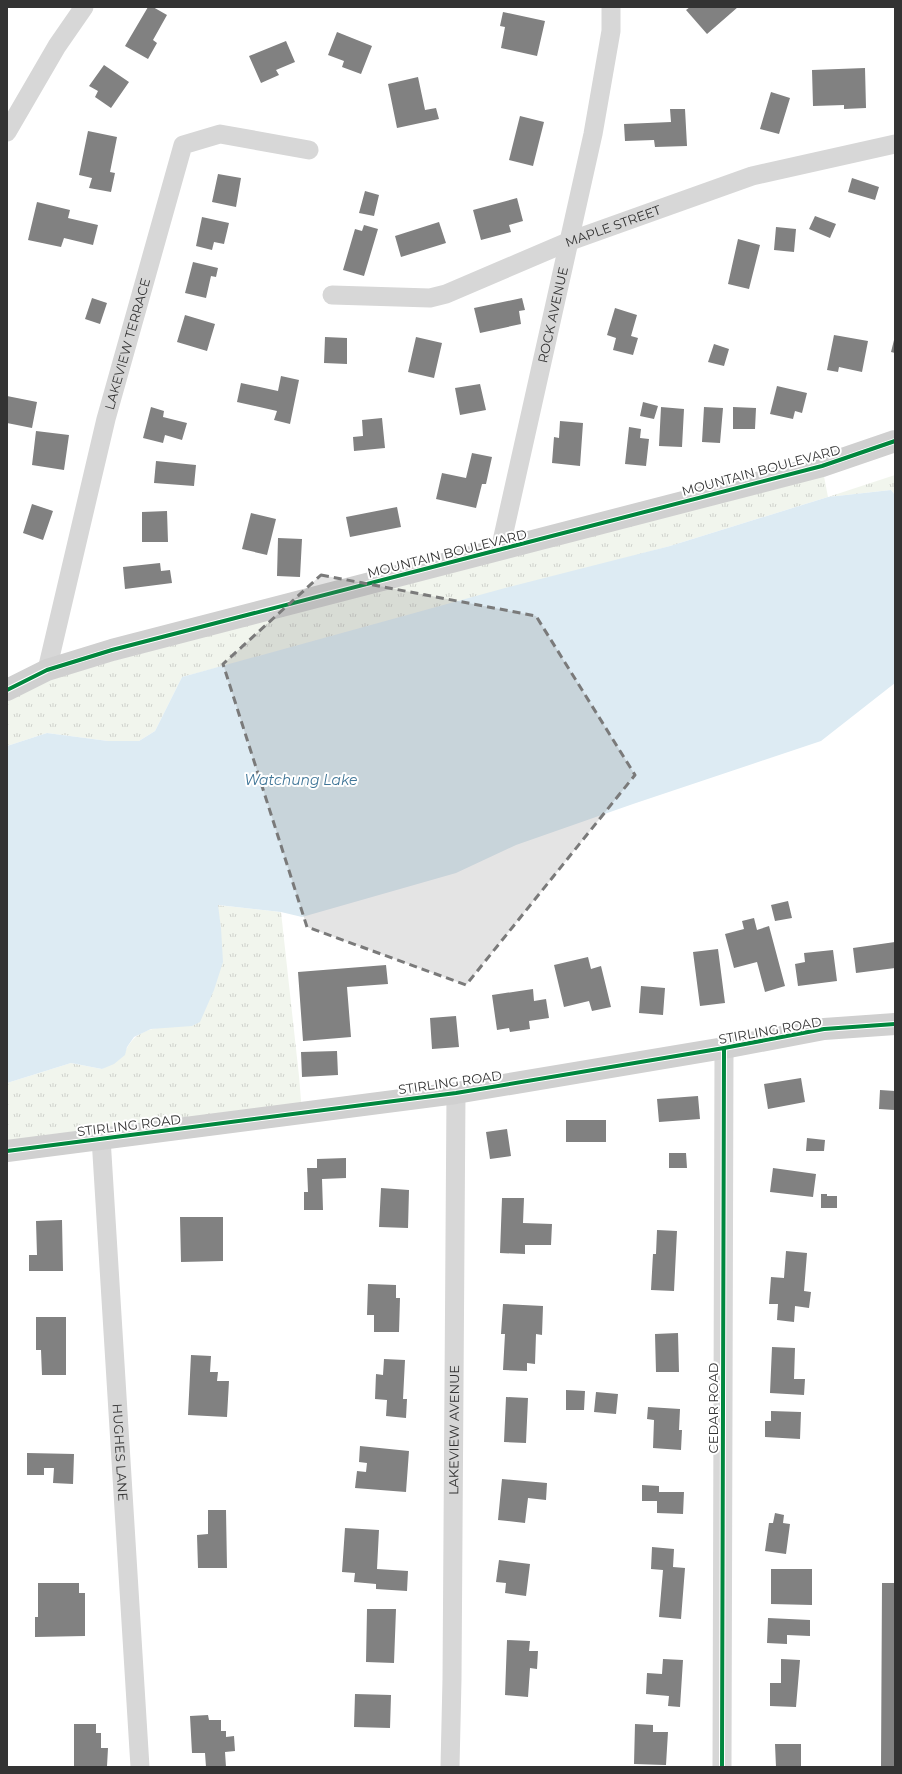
<svg xmlns="http://www.w3.org/2000/svg" width="902" height="1774" viewBox="0 0 902 1774" font-family="Montserrat,sans-serif">
<style>
.park{fill:url(#park-tufts)}
.water{fill:#ddebf3}
.building{fill:#818181}
.lines{fill:none;stroke-linecap:round;stroke-linejoin:round}
.street{stroke:#d7d7d7;stroke-width:19}
.secondary{stroke:#d0d0d0;stroke-width:22}
.cycleway-casing{stroke:#fff;stroke-width:6}
.cycleway{stroke:#00873e;stroke-width:4}
.marked{fill:#7a7a7a;fill-opacity:0.2;stroke:#7a7a7a;stroke-width:3;stroke-dasharray:8 5;stroke-linejoin:round}
.labels{text-anchor:middle;stroke-width:4;stroke-linejoin:round;paint-order:stroke}
.street-label{font-size:13px;fill:#333;stroke:#fff}
.water-label{font-size:14px;font-style:italic;fill:#3f7597;stroke:#fff}
</style>
<defs>
<pattern id="park-tufts" width="24" height="20" patternUnits="userSpaceOnUse"><rect width="24" height="20" fill="#f1f5ed"/><path d="M3 7l-1-3M5 7V3M7 7l1-3M15 17l-1-3M17 17v-4M19 17l1-3" fill="none" stroke="#cfd2cc"/></pattern>
</defs>
<rect width="100%" height="100%" fill="#fff"/>
<path class="park" d="M 822,466 L 828,497 L 895,475 L 895,495 L 891,490 L 828,497 L 670,546 L 182,677 L 155,731 L 139,741 L 108,741 L 47,733 L 7,746 L 7,690 Z
M 217,905 L 281,912 L 299,1076 L 302,1113 L 7,1151 L 7,1083 L 71,1063 L 102,1069 L 124,1055 C 134,1025 164,1026 192,1026 L 221,928 Z"/>
<path class="water" d="M 891,490 L 895,495 L 895,683 L 821,741 L 633,804 L 516,845 L 456,873 L 302,917 L 281,912 L 218,905 L 221,928 L 223,962 L 214,990 L 200,1022 L 192,1026 L 151,1029 L 134,1037 L 127,1047 L 125,1055 L 114,1064 L 102,1069 L 71,1063 L 7,1083 L 7,746 L 47,733 L 108,741 L 139,741 L 155,731 L 182,677 L 505,588 L 670,546 L 828,497 Z"/>
<path class="building" d="M 148,7 L 153,7 L 167,15 L 153,40 L 157,43 L 148,59 L 125,46 Z
M 690,7 L 738,7 L 707,34 L 686,10 Z
M 503,12 L 545,21 L 537,56 L 501,48 L 505,27 L 500,26 Z
M 337,32 L 372,46 L 361,74 L 342,67 L 344,61 L 328,55 Z
M 286,41 L 295,62 L 276,70 L 279,75 L 261,83 L 249,56 Z
M 104,65 L 129,82 L 111,108 L 95,97 L 98,91 L 89,86 Z
M 865,68 L 866,108 L 844,109 L 844,105 L 813,106 L 812,70 Z
M 418,77 L 425,110 L 436,108 L 439,119 L 397,128 L 388,84 Z
M 771,92 L 790,98 L 779,134 L 760,129 Z
M 670,109 L 685,109 L 687,146 L 655,147 L 654,140 L 625,141 L 624,124 L 671,122 Z
M 520,116 L 544,122 L 533,166 L 509,160 Z
M 88,131 L 117,137 L 110,172 L 115,173 L 111,192 L 89,188 L 92,178 L 79,175 Z
M 218,174 L 241,178 L 236,207 L 212,202 Z
M 852,178 L 879,187 L 875,200 L 848,192 Z
M 365,191 L 379,195 L 374,216 L 359,213 Z
M 517,198 L 523,221 L 509,225 L 511,232 L 481,240 L 473,210 Z
M 37,202 L 70,210 L 68,218 L 98,225 L 93,245 L 64,238 L 61,247 L 28,240 Z
M 815,216 L 836,224 L 830,238 L 809,229 Z
M 202,217 L 229,223 L 224,244 L 214,242 L 212,250 L 196,246 Z
M 439,222 L 446,243 L 401,257 L 395,236 Z
M 364,225 L 378,229 L 364,276 L 343,270 L 355,229 L 362,231 Z
M 776,227 L 796,229 L 794,252 L 774,250 Z
M 738,239 L 760,245 L 749,289 L 728,284 Z
M 193,262 L 218,268 L 216,277 L 211,276 L 206,298 L 185,293 Z
M 92,298 L 107,303 L 100,324 L 85,319 Z
M 522,298 L 525,310 L 519,311 L 521,324 L 480,333 L 474,308 Z
M 615,308 L 637,315 L 631,336 L 638,338 L 633,355 L 613,350 L 616,338 L 607,335 Z
M 185,315 L 215,324 L 207,351 L 177,342 Z
M 834,335 L 868,341 L 862,372 L 839,367 L 838,372 L 827,370 Z
M 325,337 L 347,338 L 347,364 L 324,363 Z
M 416,337 L 442,343 L 434,378 L 408,372 Z
M 894,340 L 895,340 L 895,353 L 891,352 Z
M 714,344 L 729,349 L 724,366 L 708,362 Z
M 281,376 L 299,380 L 290,424 L 274,420 L 277,411 L 237,402 L 241,383 L 278,391 Z
M 480,384 L 486,410 L 460,415 L 455,388 Z
M 777,386 L 807,393 L 802,413 L 795,411 L 793,419 L 770,414 Z
M 7,396 L 37,402 L 32,428 L 7,423 Z
M 643,402 L 658,406 L 654,419 L 640,416 Z
M 151,407 L 164,411 L 163,417 L 187,423 L 182,440 L 165,435 L 163,443 L 143,438 Z
M 661,407 L 684,409 L 682,447 L 659,446 Z
M 704,407 L 723,408 L 720,443 L 702,442 Z
M 733,407 L 756,408 L 755,429 L 733,429 Z
M 382,418 L 385,448 L 354,451 L 353,437 L 363,436 L 362,420 Z
M 560,421 L 583,423 L 580,466 L 552,463 L 554,437 L 559,438 Z
M 629,427 L 641,429 L 640,438 L 649,439 L 646,466 L 625,464 Z
M 36,431 L 69,435 L 64,470 L 32,465 Z
M 472,453 L 492,457 L 486,484 L 482,484 L 476,508 L 436,499 L 442,473 L 466,478 Z
M 156,461 L 196,465 L 194,486 L 154,483 Z
M 32,504 L 53,511 L 43,540 L 23,533 Z
M 397,507 L 401,527 L 350,537 L 346,517 Z
M 167,511 L 168,542 L 142,542 L 142,512 Z
M 251,513 L 276,519 L 267,555 L 242,549 Z
M 278,538 L 302,539 L 300,577 L 277,576 Z
M 160,563 L 161,571 L 170,570 L 172,583 L 125,589 L 123,567 Z
M 788,901 L 792,918 L 775,921 L 771,905 Z
M 754,918 L 757,930 L 769,926 L 785,986 L 765,992 L 757,962 L 734,968 L 725,934 L 744,929 L 742,921 Z
M 895,942 L 895,968 L 856,973 L 853,948 Z
M 718,949 L 725,1003 L 700,1006 L 693,952 Z
M 833,950 L 837,981 L 798,986 L 795,964 L 805,962 L 804,953 Z
M 588,957 L 591,969 L 601,966 L 611,1007 L 592,1011 L 589,1001 L 564,1007 L 554,965 Z
M 386,965 L 388,984 L 347,987 L 351,1037 L 303,1041 L 298,972 Z
M 641,986 L 665,988 L 663,1015 L 639,1013 Z
M 533,989 L 534,1001 L 546,999 L 549,1018 L 529,1021 L 530,1029 L 510,1032 L 509,1028 L 497,1030 L 492,995 Z
M 456,1016 L 459,1047 L 432,1049 L 430,1018 Z
M 337,1051 L 338,1075 L 302,1077 L 301,1052 Z
M 801,1078 L 805,1102 L 768,1109 L 764,1084 Z
M 880,1090 L 895,1091 L 895,1110 L 879,1109 Z
M 698,1096 L 700,1119 L 659,1122 L 657,1099 Z
M 566,1120 L 606,1120 L 606,1142 L 566,1142 Z
M 507,1129 L 511,1156 L 490,1159 L 486,1132 Z
M 807,1138 L 825,1140 L 824,1151 L 806,1151 Z
M 669,1153 L 686,1153 L 687,1168 L 669,1168 Z
M 346,1158 L 346,1178 L 322,1179 L 323,1210 L 304,1210 L 304,1192 L 308,1192 L 307,1168 L 317,1168 L 317,1159 Z
M 773,1168 L 816,1174 L 813,1197 L 770,1192 Z
M 381,1188 L 409,1190 L 408,1228 L 379,1227 Z
M 821,1194 L 827,1194 L 827,1196 L 837,1196 L 837,1208 L 821,1208 Z
M 502,1198 L 524,1198 L 523,1223 L 552,1224 L 551,1245 L 525,1245 L 525,1254 L 500,1253 Z
M 180,1217 L 223,1217 L 223,1261 L 181,1262 Z
M 62,1220 L 63,1271 L 29,1271 L 29,1255 L 37,1255 L 36,1221 Z
M 657,1230 L 677,1231 L 674,1291 L 651,1290 L 653,1254 L 656,1254 Z
M 786,1251 L 807,1253 L 804,1291 L 811,1292 L 809,1308 L 795,1306 L 794,1322 L 777,1320 L 778,1304 L 769,1304 L 771,1277 L 784,1278 Z
M 368,1284 L 396,1285 L 396,1298 L 400,1298 L 399,1332 L 374,1332 L 374,1315 L 367,1315 Z
M 503,1304 L 543,1306 L 542,1335 L 536,1334 L 535,1364 L 527,1363 L 527,1371 L 503,1370 L 505,1334 L 501,1334 Z
M 36,1317 L 66,1317 L 66,1375 L 42,1375 L 41,1350 L 36,1350 Z
M 678,1333 L 679,1372 L 656,1372 L 655,1334 Z
M 772,1347 L 795,1348 L 794,1379 L 805,1379 L 804,1395 L 770,1393 Z
M 191,1355 L 211,1356 L 210,1372 L 218,1372 L 217,1381 L 229,1381 L 227,1417 L 188,1415 Z
M 384,1359 L 405,1360 L 403,1399 L 407,1399 L 406,1418 L 386,1416 L 387,1400 L 375,1399 L 376,1374 L 383,1375 Z
M 566,1390 L 585,1391 L 584,1410 L 566,1410 Z
M 596,1392 L 618,1394 L 616,1414 L 594,1412 Z
M 506,1397 L 528,1398 L 526,1443 L 504,1442 Z
M 648,1407 L 680,1409 L 679,1430 L 682,1430 L 681,1450 L 653,1448 L 654,1420 L 647,1419 Z
M 771,1411 L 801,1412 L 800,1439 L 765,1437 L 765,1421 L 771,1421 Z
M 360,1446 L 409,1451 L 406,1492 L 355,1488 L 357,1471 L 366,1472 L 367,1463 L 359,1462 Z
M 27,1453 L 74,1454 L 73,1484 L 53,1483 L 54,1468 L 44,1468 L 44,1475 L 27,1475 Z
M 502,1479 L 547,1483 L 546,1500 L 528,1498 L 525,1523 L 498,1520 Z
M 642,1485 L 659,1486 L 659,1492 L 684,1492 L 683,1514 L 657,1513 L 657,1501 L 642,1501 Z
M 208,1510 L 226,1510 L 227,1568 L 198,1568 L 197,1535 L 208,1534 Z
M 775,1513 L 784,1515 L 783,1523 L 790,1524 L 786,1554 L 765,1551 L 769,1523 L 773,1523 Z
M 345,1528 L 379,1530 L 377,1569 L 408,1571 L 407,1591 L 376,1589 L 376,1584 L 354,1582 L 355,1573 L 342,1572 Z
M 652,1547 L 674,1549 L 673,1567 L 685,1568 L 681,1619 L 659,1617 L 663,1570 L 651,1569 Z
M 499,1560 L 530,1564 L 526,1596 L 505,1593 L 506,1583 L 496,1582 Z
M 771,1569 L 812,1569 L 812,1605 L 771,1604 Z
M 38,1583 L 79,1583 L 79,1593 L 85,1593 L 85,1636 L 35,1637 L 35,1617 L 38,1617 Z
M 882,1583 L 895,1583 L 895,1767 L 881,1767 Z
M 367,1609 L 396,1609 L 394,1663 L 366,1662 Z
M 768,1618 L 810,1620 L 810,1636 L 787,1635 L 787,1644 L 767,1643 Z
M 507,1640 L 530,1641 L 529,1651 L 538,1651 L 537,1669 L 530,1668 L 528,1697 L 505,1695 Z
M 663,1659 L 683,1660 L 680,1707 L 668,1706 L 669,1696 L 646,1694 L 647,1673 L 662,1674 Z
M 781,1659 L 800,1660 L 796,1707 L 770,1706 L 770,1683 L 781,1683 Z
M 355,1694 L 391,1695 L 390,1728 L 354,1727 Z
M 208,1715 L 209,1720 L 221,1720 L 221,1731 L 226,1731 L 226,1737 L 234,1736 L 235,1751 L 225,1752 L 226,1767 L 206,1767 L 205,1753 L 192,1753 L 190,1716 Z
M 74,1724 L 96,1724 L 96,1733 L 101,1733 L 101,1748 L 108,1748 L 107,1766 L 74,1767 Z
M 635,1724 L 653,1725 L 653,1732 L 668,1732 L 666,1765 L 634,1764 Z
M 775,1744 L 801,1744 L 801,1766 L 776,1767 Z"/>
<g class="lines">
<g class="street">
<path d="M 7,132 L 57,46 L 84,7"/>
<path id="s1" d="M 332,295 L 430,298 L 446,294 L 570,241 L 752,176 L 895,144"/>
<path id="s2" d="M 500,550 L 593,134 L 611,31 L 611,7"/>
<path id="s3" d="M 47,670 L 106,419 L 183,145 L 220,134 L 309,150"/>
<path id="s4" d="M 101,1138 L 140,1767"/>
<path id="s5" d="M 450,1767 L 452,1679 L 456,1093"/>
<path d="M 722,1767 L 724,1048"/>
</g>
<path class="secondary" d="M 7,690 L 47,670 L 112,650 L 822,466 L 895,441
M 7,1151 L 456,1093 L 724,1048 L 824,1029 L 895,1024"/>
<g class="cycleway-casing">
<path id="cycleway" d="M 7,690 L 47,670 L 112,650 L 822,466 L 895,441
M 7,1151 L 456,1093 L 724,1048 L 824,1029 L 895,1024
M 722,1767 L 724,1048"/>
</g>
<use href="#cycleway" class="cycleway"/>
</g>
<path class="marked" d="M 321,575 L 536,616 L 635,775 L 466,985 L 307,927 L 223,664 Z"/>
<g class="labels">
<g class="street-label">
<text dy="5" stroke="none"><textPath href="#s1" startOffset="295">MAPLE STREET</textPath></text>
<text dy="5" stroke="none"><textPath href="#s2" startOffset="241">ROCK AVENUE</textPath></text>
<text dy="5" stroke="none"><textPath href="#s3" startOffset="336">LAKEVIEW TERRACE</textPath></text>
<text transform="translate(761 470) rotate(-15)" y="5">MOUNTAIN BOULEVARD</text>
<text transform="translate(447 553) rotate(-14)" y="5">MOUNTAIN BOULEVARD</text>
<text transform="translate(770 1030) rotate(-10)" y="5">STIRLING ROAD</text>
<text transform="translate(450 1082) rotate(-8)" y="5">STIRLING ROAD</text>
<text transform="translate(129 1125) rotate(-7)" y="5">STIRLING ROAD</text>
<text transform="translate(713 1408) rotate(-90)" y="5">CEDAR ROAD</text>
<text dy="5" stroke="none"><textPath href="#s5" startOffset="337">LAKEVIEW AVENUE</textPath></text>
<text dy="5" stroke="none"><textPath href="#s4" startOffset="315">HUGHES LANE</textPath></text>
</g>
<g class="water-label">
<text x="301" y="785">Watchung Lake</text>
</g>
</g>
<rect width="902" height="1774" fill="none" stroke="#333333" stroke-width="16"/>
</svg>
